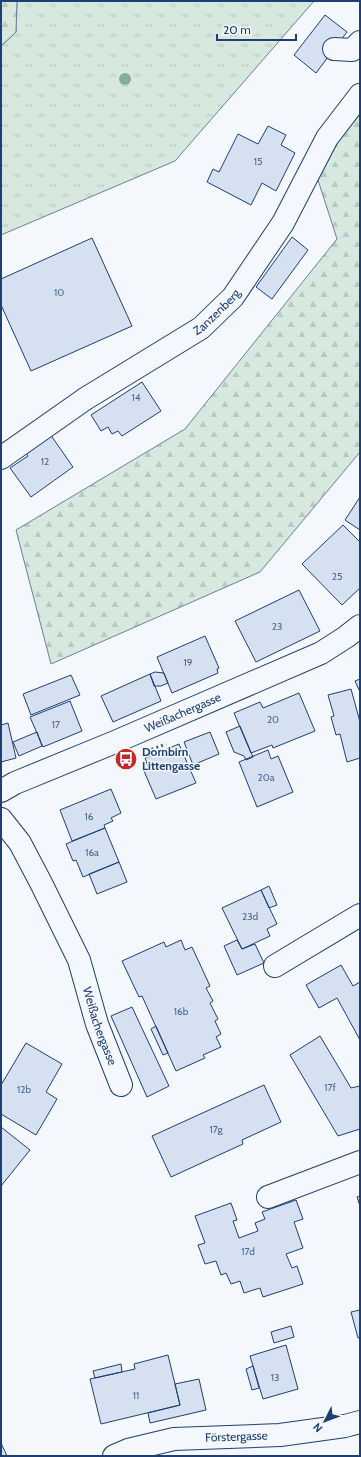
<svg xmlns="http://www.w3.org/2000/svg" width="361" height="1457" viewBox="0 0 361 1457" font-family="Cabin,sans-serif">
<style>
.grass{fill:url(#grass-tufts);stroke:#687fa3}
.forest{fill:url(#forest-firs);stroke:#687fa3}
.building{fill:#d5e0f0;stroke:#1d3f73}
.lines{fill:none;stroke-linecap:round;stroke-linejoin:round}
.minor-casing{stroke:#1d3f73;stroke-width:24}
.minor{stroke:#f4f7fb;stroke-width:22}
.hedge{stroke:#2c6c60;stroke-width:3;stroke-dasharray:2 3;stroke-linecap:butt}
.tree{fill:#86aba6}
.labels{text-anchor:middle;stroke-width:3;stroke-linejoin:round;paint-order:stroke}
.number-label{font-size:10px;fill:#4b6792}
.street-label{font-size:12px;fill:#1d3f73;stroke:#f4f7fb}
.poi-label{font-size:12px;font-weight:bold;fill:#1d3f73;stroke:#f4f7fb;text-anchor:start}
</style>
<defs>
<pattern id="grass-tufts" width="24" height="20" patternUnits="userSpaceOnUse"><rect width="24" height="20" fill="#d7e8df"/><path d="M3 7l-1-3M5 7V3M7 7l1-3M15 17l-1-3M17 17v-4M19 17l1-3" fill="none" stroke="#b8c8c3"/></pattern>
<pattern id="forest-firs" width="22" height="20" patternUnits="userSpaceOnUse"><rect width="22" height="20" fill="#d7e8df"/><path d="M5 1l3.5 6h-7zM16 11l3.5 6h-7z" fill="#b8c8c3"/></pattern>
</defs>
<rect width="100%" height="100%" fill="#f4f7fb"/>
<path class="grass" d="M 17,1 L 314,1 L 175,161 L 1,235 L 1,46 L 16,32 Z"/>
<path class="forest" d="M 1,1 L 17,1 L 16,32 L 1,46 Z
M 360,100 L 360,452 L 260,572 L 51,664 L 16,530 L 185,429 L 337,239 L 318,180 Z"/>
<path class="building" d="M 325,15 L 347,32 L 316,73 L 294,55 Z
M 268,126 L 286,135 L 281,145 L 295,153 L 276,191 L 262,183 L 251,205 L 207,182 L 213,169 L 219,172 L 238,134 L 258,144 Z
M 292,237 L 308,250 L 272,299 L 256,287 Z
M 92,238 L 132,326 L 31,371 L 1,305 L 1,279 Z
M 142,382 L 161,411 L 122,436 L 118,431 L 112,434 L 108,427 L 101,431 L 91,415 Z
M 50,434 L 73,467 L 31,497 L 10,468 L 28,456 L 25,452 Z
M 360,497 L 360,530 L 345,520 Z
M 343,525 L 360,542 L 360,588 L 342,605 L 302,564 Z
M 299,590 L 320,631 L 256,662 L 235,621 Z
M 205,636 L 219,668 L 217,669 L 218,673 L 172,693 L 157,657 Z
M 155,672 L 164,673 L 168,683 L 161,686 L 154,686 L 150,674 Z
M 150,674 L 161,701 L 113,722 L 101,696 Z
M 71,675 L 80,695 L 31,715 L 23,694 Z
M 360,679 L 360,692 L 355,681 Z
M 351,689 L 360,722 L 360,758 L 347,762 L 340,734 L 336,735 L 331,717 L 334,716 L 328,695 Z
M 299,693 L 315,731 L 273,748 L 272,745 L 251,753 L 234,713 L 260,702 L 263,708 Z
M 70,701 L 82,731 L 43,747 L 30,717 Z
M 8,723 L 16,758 L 1,762 L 1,725 Z
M 240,726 L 253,757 L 246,760 L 244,756 L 234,752 L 226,732 Z
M 37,732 L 42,746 L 19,756 L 13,742 Z
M 210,732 L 219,754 L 193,765 L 184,742 Z
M 179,744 L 196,783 L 156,799 L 144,771 L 149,769 L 145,758 Z
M 268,750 L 271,759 L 278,756 L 293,792 L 257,807 L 239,762 Z
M 111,789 L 121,813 L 111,818 L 113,821 L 104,825 L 105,828 L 72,841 L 60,810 Z
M 105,828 L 119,862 L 83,877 L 76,860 L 73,861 L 66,844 Z
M 119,862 L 127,882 L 97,894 L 89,874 Z
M 269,886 L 277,905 L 269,908 L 261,890 Z
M 261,890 L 277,924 L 267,929 L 270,936 L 242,949 L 222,908 Z
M 181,940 L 185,950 L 192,947 L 210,986 L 206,988 L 213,1001 L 210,1003 L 218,1019 L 215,1021 L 221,1034 L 216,1037 L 221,1047 L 203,1055 L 205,1058 L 176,1071 L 142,996 L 139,997 L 122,961 L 164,942 L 166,947 Z
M 237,940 L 242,949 L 255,944 L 264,963 L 237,975 L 224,946 Z
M 341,965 L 353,986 L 360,982 L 360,1040 L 337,998 L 319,1008 L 306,985 Z
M 132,1007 L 169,1086 L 147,1097 L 111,1016 Z
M 156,1026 L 168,1053 L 163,1055 L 151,1029 Z
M 320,1036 L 351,1088 L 360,1086 L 360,1129 L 338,1136 L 290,1055 Z
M 26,1043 L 62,1064 L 46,1092 L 57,1099 L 36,1135 L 1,1114 L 1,1085 Z
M 264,1085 L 281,1122 L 242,1140 L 243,1144 L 171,1177 L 152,1136 Z
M 1,1127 L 30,1150 L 1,1186 Z
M 360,1196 L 360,1206 L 357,1197 Z
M 296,1200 L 303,1219 L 294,1222 L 303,1248 L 286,1254 L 292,1268 L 297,1266 L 303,1284 L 263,1297 L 260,1288 L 244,1293 L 240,1281 L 231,1284 L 226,1273 L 221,1275 L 216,1261 L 205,1264 L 198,1245 L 205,1243 L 195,1216 L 231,1203 L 237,1220 L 233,1221 L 239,1238 L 258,1231 L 255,1223 L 265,1219 L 262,1212 Z
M 360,1310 L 360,1337 L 358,1338 L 351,1312 Z
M 291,1326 L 294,1337 L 274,1343 L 271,1332 Z
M 286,1345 L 298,1389 L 263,1399 L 250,1356 Z
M 168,1355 L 180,1405 L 101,1424 L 90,1379 L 135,1369 L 134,1364 Z
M 121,1364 L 122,1372 L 95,1378 L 93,1371 Z
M 253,1366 L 259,1388 L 252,1390 L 246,1369 Z
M 199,1379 L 206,1410 L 150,1423 L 148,1413 L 180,1405 L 175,1384 Z
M 1,1443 L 7,1456 L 1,1456 Z"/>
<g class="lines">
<g class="minor-casing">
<g id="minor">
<path d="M 334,49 L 352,50 L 360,42"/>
<path id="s1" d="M 1,458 L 85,399 L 201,328 L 233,297 L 283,223 L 327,138 L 360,95"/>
<path id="s2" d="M 1,791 L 15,783 L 115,742 L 321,653 L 346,637 L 360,626"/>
<path id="s3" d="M 1,819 L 20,843 L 41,883 L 79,960 L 97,1024 L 121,1085"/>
<path d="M 275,966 L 360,915"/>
<path d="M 268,1197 L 360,1162"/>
<path id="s4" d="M 114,1456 L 128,1450 L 174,1439 L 280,1435 L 345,1426 L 360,1422"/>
</g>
</g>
<use href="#minor" class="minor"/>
<path class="hedge" d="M 147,751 L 166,744"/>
</g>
<circle class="tree" cx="125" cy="79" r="6"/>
<defs>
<g id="bus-disc" transform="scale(1.15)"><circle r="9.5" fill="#c62828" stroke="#f4f7fb"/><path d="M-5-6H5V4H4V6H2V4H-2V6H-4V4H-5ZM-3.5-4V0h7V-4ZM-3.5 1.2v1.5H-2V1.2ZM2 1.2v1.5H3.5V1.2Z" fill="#fff"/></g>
</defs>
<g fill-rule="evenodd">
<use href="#bus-disc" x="126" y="759"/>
</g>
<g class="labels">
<g class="number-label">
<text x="258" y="165">15</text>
<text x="59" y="296">10</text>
<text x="136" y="401">14</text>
<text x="45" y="465">12</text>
<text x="337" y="580">25</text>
<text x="277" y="630">23</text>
<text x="188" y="666">19</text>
<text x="273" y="723">20</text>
<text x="56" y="728">17</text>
<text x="266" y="781">20a</text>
<text x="89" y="820">16</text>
<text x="92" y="856">16a</text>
<text x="250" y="920">23d</text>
<text x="181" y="1015">16b</text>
<text x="330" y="1091">17f</text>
<text x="24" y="1093">12b</text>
<text x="216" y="1133">17g</text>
<text x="248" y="1255">17d</text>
<text x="275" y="1381">13</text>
<text x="136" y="1399">11</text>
</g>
<g class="street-label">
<text dy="4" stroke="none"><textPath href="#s1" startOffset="261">Zanzenberg</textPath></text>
<text dy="4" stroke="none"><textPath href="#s2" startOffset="198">Weißachergasse</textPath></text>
<text dy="4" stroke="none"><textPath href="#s3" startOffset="231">Weißachergasse</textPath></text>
<text dy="4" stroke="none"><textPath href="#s4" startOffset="125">Förstergasse</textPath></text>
</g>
<g class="poi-label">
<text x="142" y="756">Dornbirn<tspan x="142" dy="14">Littengasse</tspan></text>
</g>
</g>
<rect width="361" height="1457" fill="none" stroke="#1d3f73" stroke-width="4"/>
<g transform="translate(325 1421) rotate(228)" stroke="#f4f7fb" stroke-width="3" paint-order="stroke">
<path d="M0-3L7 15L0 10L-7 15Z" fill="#1d3f73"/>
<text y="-6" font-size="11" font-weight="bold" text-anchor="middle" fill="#1d3f73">N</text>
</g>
<path d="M217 34v6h79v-6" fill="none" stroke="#1d3f73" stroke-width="2"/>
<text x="223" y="34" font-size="12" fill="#1d3f73" stroke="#f4f7fb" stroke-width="3" paint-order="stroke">20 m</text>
</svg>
